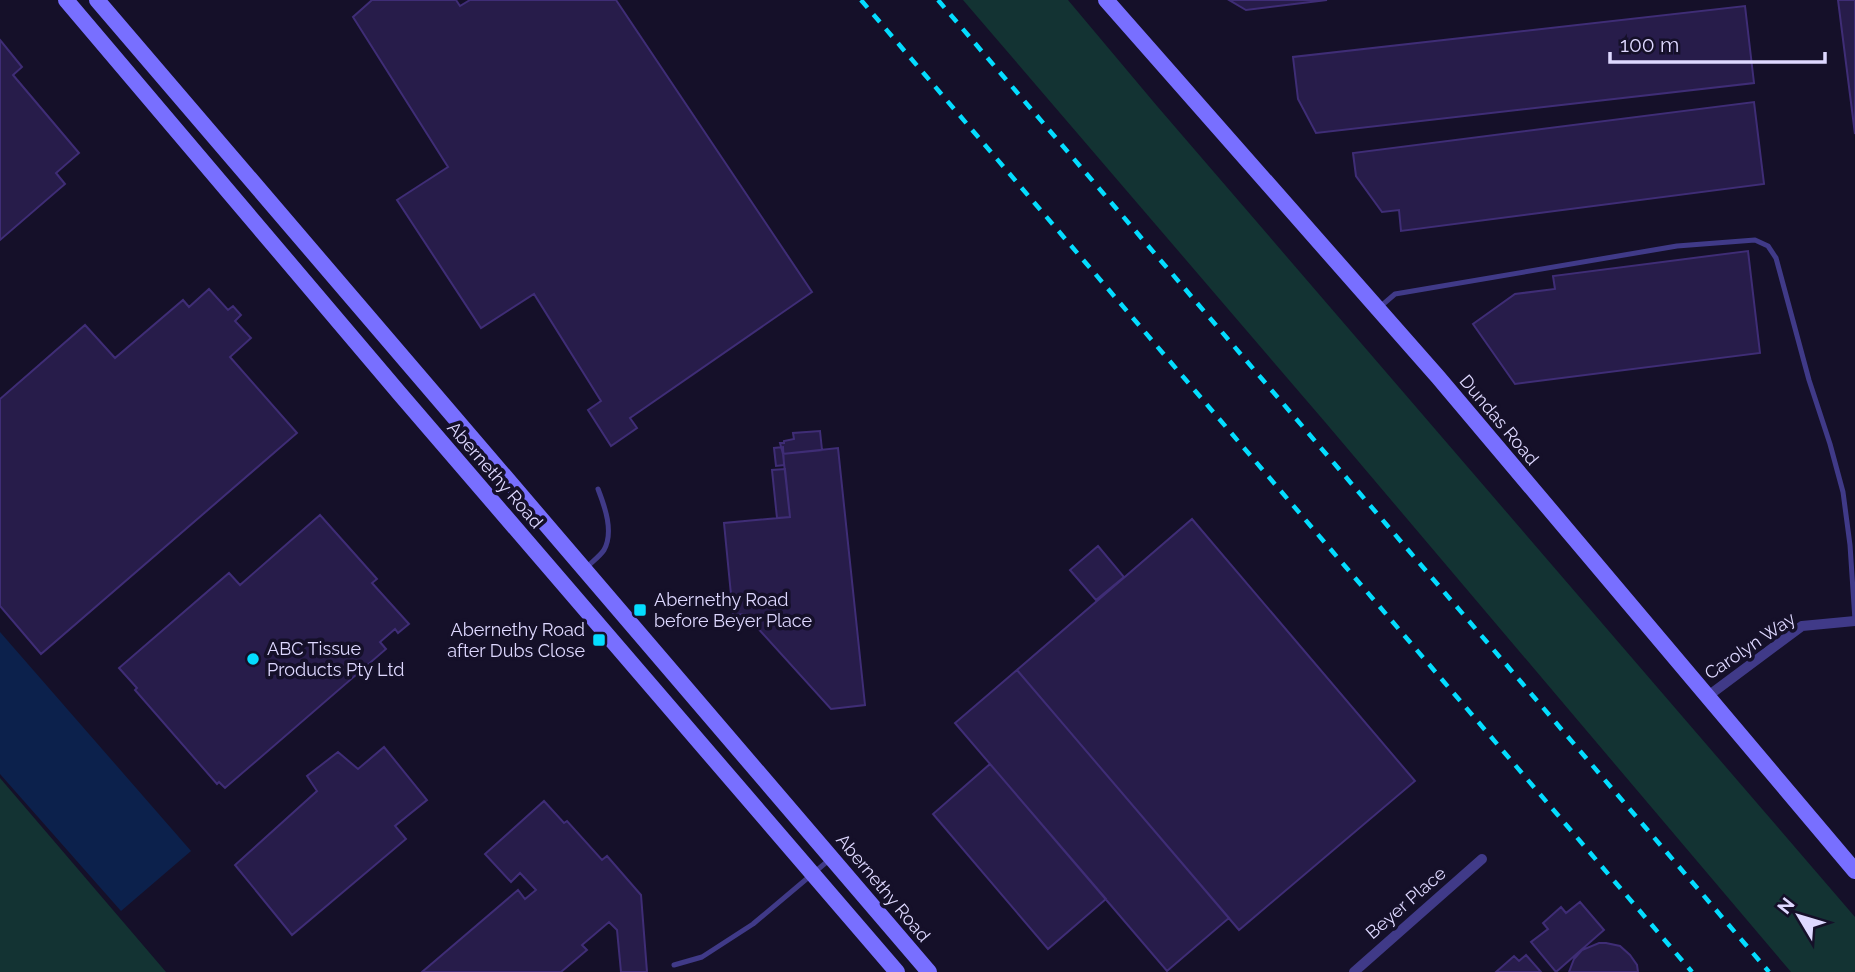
<svg xmlns="http://www.w3.org/2000/svg" width="1855" height="972" viewBox="0 0 1855 972" font-family="Raleway,sans-serif">
<style>
.green{fill:#133333}
.water{fill:#0c214c}
.building{fill:#271c4a;stroke:#3f2d76;stroke-width:2}
.lines{fill:none;stroke-linecap:round;stroke-linejoin:round}
.lane{stroke:#403a88;stroke-width:5}
.street{stroke:#403a88;stroke-width:10}
.secondary{stroke:#786fff;stroke-width:16}
.rail{stroke:#04ddff;stroke-width:4.5;stroke-dasharray:10 9;stroke-linecap:butt}
.poi-dot{fill:#04ddff;stroke:#151029;stroke-width:2.5}
.labels{text-anchor:middle;stroke-width:7;stroke-linejoin:round;paint-order:stroke}
.street-label{font-size:18px;fill:#ded8ff;stroke:#151029}
.poi-label{font-size:18px;fill:#ded8ff;stroke:#151029;text-anchor:start}
</style>
<rect width="100%" height="100%" fill="#151029"/>
<path class="green" d="M 963,0 L 1068,0 L 1157,106 L 1855,917 L 1855,972 L 1791,972 L 1325,422 Z
M 0,778 L 166,972 L 0,972 Z"/>
<path class="water" d="M 0,632 L 191,851 L 121,911 L 0,774 Z"/>
<path class="building" d="M 372,0 L 456,0 L 460,6 L 470,0 L 616,0 L 812,292 L 630,418 L 637,428 L 611,446 L 588,410 L 601,401 L 534,294 L 481,328 L 397,200 L 448,167 L 353,17 Z
M 1229,0 L 1327,0 L 1246,10 Z
M 1838,0 L 1855,0 L 1855,134 Z
M 1745,6 L 1754,83 L 1316,133 L 1298,99 L 1293,57 Z
M 0,40 L 22,67 L 13,75 L 79,153 L 56,173 L 65,184 L 0,240 Z
M 1754,102 L 1764,184 L 1401,231 L 1399,210 L 1382,212 L 1356,176 L 1353,153 Z
M 1748,251 L 1760,353 L 1515,384 L 1473,324 L 1515,294 L 1555,289 L 1553,276 Z
M 209,289 L 228,310 L 233,306 L 241,315 L 235,321 L 251,338 L 230,357 L 297,433 L 41,654 L 0,606 L 0,399 L 85,325 L 115,358 L 183,300 L 189,307 Z
M 820,431 L 822,450 L 783,454 L 780,443 L 784,443 L 784,441 L 794,439 L 793,433 Z
M 783,447 L 784,465 L 776,466 L 774,448 Z
M 838,448 L 865,705 L 831,709 L 745,614 L 733,615 L 724,523 L 790,517 L 783,454 Z
M 785,469 L 790,517 L 777,518 L 772,470 Z
M 320,515 L 377,579 L 372,583 L 409,624 L 398,633 L 395,629 L 380,642 L 386,649 L 225,788 L 219,782 L 217,784 L 135,690 L 137,688 L 119,668 L 229,573 L 240,585 Z
M 1192,519 L 1415,781 L 1239,930 L 1017,670 Z
M 1098,546 L 1124,577 L 1096,600 L 1070,570 Z
M 1017,670 L 1229,918 L 1167,971 L 955,723 Z
M 384,747 L 427,800 L 395,826 L 406,839 L 292,935 L 235,865 L 317,791 L 307,776 L 338,752 L 358,769 Z
M 990,764 L 1106,899 L 1048,949 L 933,814 Z
M 544,801 L 564,823 L 567,821 L 602,860 L 607,856 L 641,895 L 647,972 L 621,972 L 617,930 L 609,922 L 582,945 L 587,950 L 561,972 L 422,972 L 518,890 L 525,899 L 536,890 L 520,873 L 511,882 L 485,854 Z
M 1580,902 L 1604,930 L 1556,972 L 1531,942 L 1548,929 L 1543,923 L 1561,907 L 1566,913 Z
M 1599,943 L 1606,943 L 1620,946 L 1630,955 L 1637,965 L 1638,972 L 1569,972 L 1574,959 L 1582,950 Z
M 1526,955 L 1541,972 L 1496,972 L 1514,956 L 1519,961 Z"/>
<g class="lines">
<path class="lane" d="M 1381,306 L 1395,294 L 1677,246 L 1755,240 L 1768,246 L 1776,258 L 1809,380 L 1830,444 L 1843,492 L 1850,545 L 1855,620
M 587,567 C 592,562 600,556 604,550 C 614,532 605,507 598,489
M 674,965 L 702,957 L 753,924 L 829,860"/>
<path class="street" d="M 1708,696 L 1802,626 L 1855,621
M 1354,972 L 1482,859"/>
<path class="secondary" d="M 66,0 L 400,394 L 897,972
M 97,0 L 929,972
M 1106,0 L 1438,377 L 1855,871"/>
<path class="rail" d="M 861,0 L 1692,972
M 938,0 L 1769,972"/>
</g>
<g class="poi-dot">
<rect x="633" y="603" width="14" height="14" rx="3.5"/>
<rect x="592" y="633" width="14" height="14" rx="3.5"/>
<circle cx="253" cy="659" r="7"/>
</g>
<g class="labels">
<g class="street-label">
<text transform="translate(1499 420) rotate(50)" y="6">Dundas Road</text>
<text transform="translate(495 475) rotate(49)" y="6">Abernethy Road</text>
<text transform="translate(1750 646) rotate(-34)" y="6">Carolyn Way</text>
<text transform="translate(883 888) rotate(50)" y="6">Abernethy Road</text>
<text transform="translate(1406 903) rotate(-41)" y="6">Beyer Place</text>
</g>
<g class="poi-label">
<text x="654" y="606">Abernethy Road<tspan x="654" dy="21">before Beyer Place</tspan></text>
<text x="585" y="636" text-anchor="end">Abernethy Road<tspan x="585" dy="21">after Dubs Close</tspan></text>
<text x="267" y="655">ABC Tissue<tspan x="267" dy="21">Products Pty Ltd</tspan></text>
</g>
</g>
<g transform="translate(1799 916) rotate(308)" stroke="#151029" stroke-width="5" paint-order="stroke">
<path d="M0-5L12 26L0 18L-12 26Z" fill="#ded8ff"/>
<text y="-10" font-size="19" font-weight="bold" text-anchor="middle" fill="#ded8ff">N</text>
</g>
<path d="M1610 52v10h215v-10" fill="none" stroke="#ded8ff" stroke-width="3.5"/>
<text x="1620" y="52" font-size="21" fill="#ded8ff" stroke="#151029" stroke-width="5" paint-order="stroke">100 m</text>
</svg>
